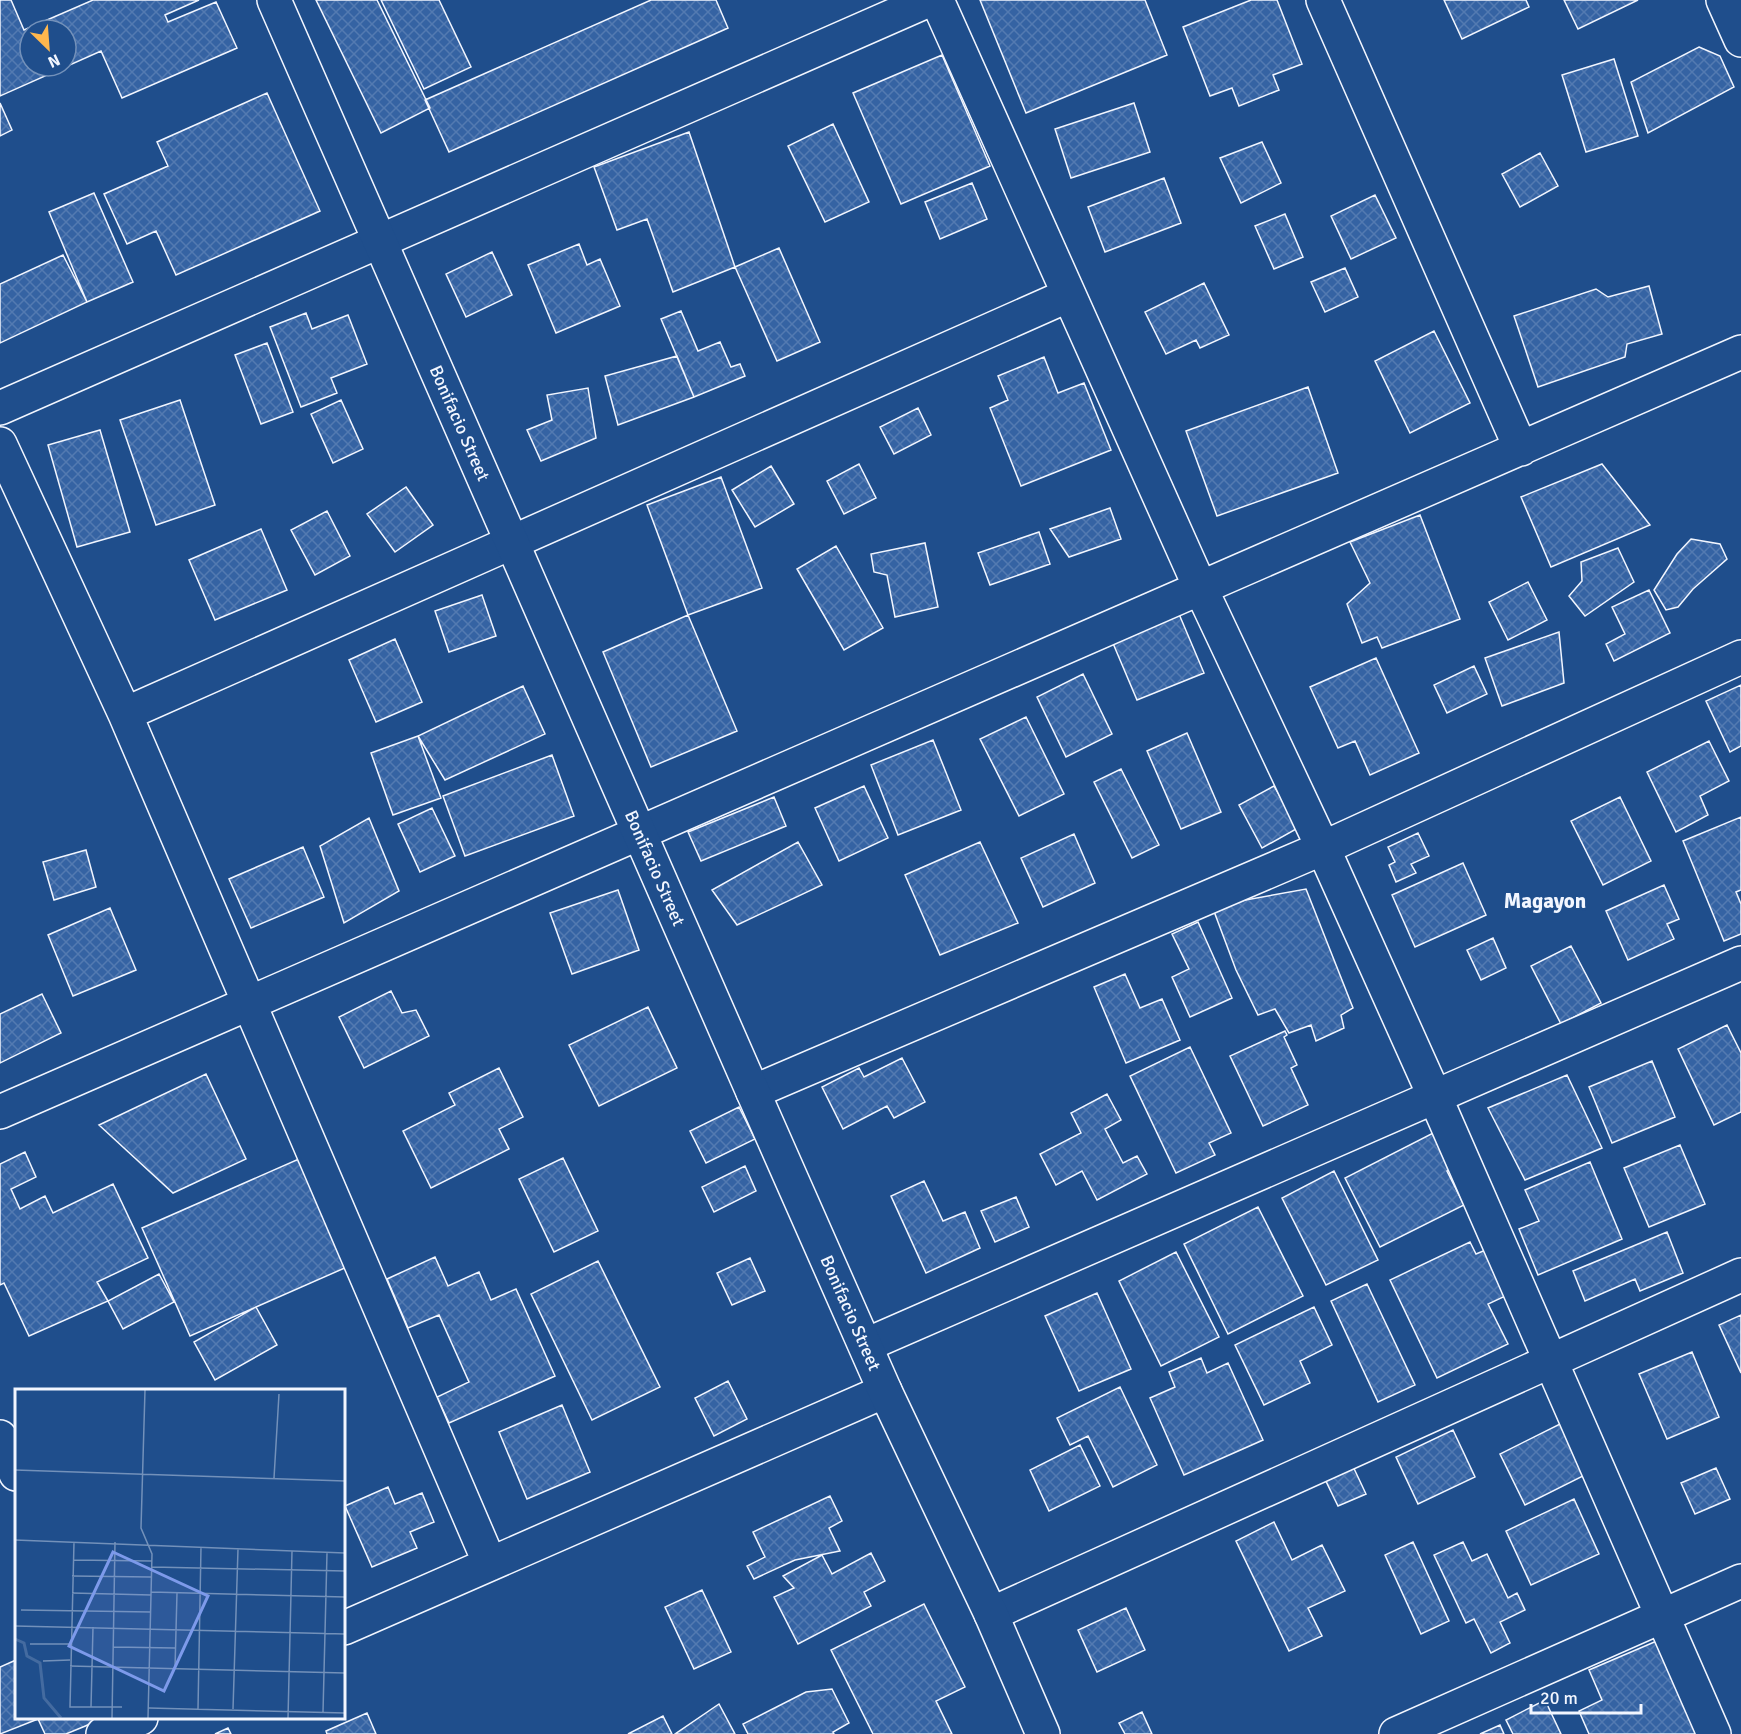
<svg xmlns="http://www.w3.org/2000/svg" width="1741" height="1734" viewBox="0 0 1741 1734" font-family="Signika,sans-serif">
<style>
.building{fill:url(#building-cross-hatch);stroke:#f2f6ff;stroke-width:1.5;fill-rule:evenodd}
.lines{fill:none;stroke-linecap:round;stroke-linejoin:round}
.minor-casing{stroke:#f2f6ff;stroke-width:36}
.tertiary-casing{stroke:#f2f6ff;stroke-width:36}
.minor{stroke:#1f4e8c;stroke-width:33}
.tertiary{stroke:#1f4e8c;stroke-width:33}
.labels{text-anchor:middle;stroke-width:4.5;stroke-linejoin:round;paint-order:stroke}
.street-label{font-size:18px;fill:#f2f6ff;stroke:#1f4e8c}
.quarter-label{font-size:21px;font-weight:bold;fill:#f2f6ff;stroke:#1f4e8c}
.inset-river{fill:none;stroke:#446ba0;stroke-width:3}
.inset-road{fill:none;stroke:#7391ba;stroke-width:1.5}
.view{fill:#7d9aea;fill-opacity:0.15;stroke:#7d9aea;stroke-width:3}
.inset-edge{fill:none;stroke:#f2f6ff;stroke-width:3}
</style>
<defs>
<pattern id="building-cross-hatch" width="8" height="8" patternUnits="userSpaceOnUse" patternTransform="scale(1.5)"><rect width="8" height="8" fill="#3563a3"/><path d="M0 0l8 8M0 8l8-8" fill="none" stroke="#537ab1"/></pattern>
</defs>
<rect width="100%" height="100%" fill="#1f4e8c"/>
<path class="building" d="M 0,0 L 11,0 L 24,30 L 93,0 L 199,0 L 165,15 L 168,22 L 216,2 L 237,48 L 122,98 L 101,51 L 0,96 ZM 30,30 L 66,30 L 66,66 L 30,66 Z
M 316,0 L 377,0 L 430,108 L 381,133 Z
M 381,0 L 439,0 L 471,67 L 424,89 Z
M 651,0 L 716,0 L 728,28 L 449,152 L 425,100 Z
M 980,0 L 1145,0 L 1167,55 L 1026,113 Z
M 1251,0 L 1277,0 L 1302,64 L 1273,75 L 1279,90 L 1239,106 L 1232,88 L 1210,96 L 1183,27 Z
M 1444,0 L 1526,0 L 1529,7 L 1462,39 Z
M 1564,0 L 1638,0 L 1578,29 Z
M 1699,47 L 1720,56 L 1734,87 L 1648,133 L 1631,82 Z
M 942,55 L 990,166 L 901,204 L 853,93 Z
M 1614,59 L 1638,136 L 1586,152 L 1562,75 Z
M 267,93 L 320,211 L 176,275 L 156,231 L 127,244 L 104,194 L 168,166 L 157,142 Z
M 0,103 L 12,130 L 0,136 Z
M 1134,103 L 1150,152 L 1071,178 L 1055,129 Z
M 833,124 L 869,202 L 825,222 L 788,146 Z
M 689,132 L 735,267 L 673,292 L 647,219 L 617,230 L 594,167 Z
M 1262,142 L 1281,183 L 1241,203 L 1220,158 Z
M 1540,153 L 1558,186 L 1520,207 L 1502,174 Z
M 1164,178 L 1181,223 L 1105,252 L 1088,207 Z
M 972,183 L 987,219 L 940,239 L 925,202 Z
M 94,193 L 133,282 L 87,302 L 49,212 Z
M 1375,195 L 1396,238 L 1351,259 L 1331,216 Z
M 1285,214 L 1303,257 L 1274,269 L 1255,226 Z
M 579,244 L 587,265 L 600,259 L 620,306 L 556,333 L 528,265 Z
M 779,248 L 820,342 L 777,361 L 735,267 Z
M 492,252 L 512,295 L 466,317 L 446,274 Z
M 63,255 L 87,302 L 0,343 L 0,284 Z
M 1345,268 L 1358,297 L 1325,312 L 1311,282 Z
M 1204,283 L 1229,335 L 1200,348 L 1196,340 L 1166,354 L 1145,312 Z
M 1649,286 L 1662,334 L 1627,344 L 1625,357 L 1538,387 L 1514,316 L 1596,289 L 1608,297 Z
M 681,311 L 698,351 L 720,342 L 731,367 L 740,364 L 745,376 L 694,397 L 661,319 Z
M 306,313 L 312,329 L 348,315 L 367,364 L 331,378 L 337,393 L 301,407 L 270,327 Z
M 1434,331 L 1470,403 L 1410,433 L 1375,361 Z
M 267,343 L 293,412 L 261,424 L 235,355 Z
M 677,356 L 694,397 L 618,425 L 605,376 Z
M 1044,357 L 1058,393 L 1084,383 L 1111,450 L 1021,486 L 990,408 L 1008,400 L 998,376 Z
M 1308,387 L 1338,473 L 1217,516 L 1186,431 Z
M 588,388 L 596,438 L 541,461 L 527,430 L 552,420 L 547,395 Z
M 180,400 L 215,505 L 156,525 L 120,420 Z
M 341,400 L 363,449 L 333,463 L 311,414 Z
M 918,408 L 931,435 L 894,454 L 880,427 Z
M 100,430 L 130,532 L 77,547 L 48,445 Z
M 859,464 L 876,498 L 844,514 L 827,481 Z
M 1602,464 L 1650,525 L 1551,567 L 1521,497 Z
M 771,466 L 794,504 L 755,527 L 732,490 Z
M 721,477 L 762,588 L 688,615 L 647,505 Z
M 406,487 L 433,525 L 395,552 L 367,514 Z
M 1110,508 L 1121,539 L 1069,557 L 1050,529 Z
M 327,511 L 350,556 L 315,575 L 291,530 Z
M 1420,515 L 1460,619 L 1382,648 L 1377,637 L 1362,643 L 1347,604 L 1370,583 L 1350,542 Z
M 261,529 L 287,590 L 215,620 L 189,560 Z
M 1039,532 L 1050,564 L 990,585 L 978,553 Z
M 1691,539 L 1720,544 L 1727,559 L 1693,589 L 1678,607 L 1666,610 L 1654,590 L 1677,554 Z
M 925,543 L 938,607 L 895,617 L 887,575 L 874,572 L 871,554 Z
M 836,546 L 883,628 L 844,650 L 797,569 Z
M 1618,548 L 1634,582 L 1585,616 L 1569,596 L 1582,581 L 1581,562 Z
M 1528,582 L 1547,620 L 1508,640 L 1489,602 Z
M 1649,590 L 1670,633 L 1614,661 L 1606,644 L 1625,634 L 1612,607 Z
M 482,595 L 496,636 L 449,652 L 435,611 Z
M 1179,614 L 1204,673 L 1137,700 L 1112,641 Z
M 688,615 L 737,731 L 651,767 L 603,652 Z
M 1559,632 L 1564,683 L 1502,706 L 1485,658 Z
M 395,639 L 422,702 L 376,722 L 349,660 Z
M 1376,658 L 1419,753 L 1370,775 L 1355,741 L 1338,748 L 1310,687 Z
M 1474,666 L 1487,694 L 1447,713 L 1434,685 Z
M 1083,674 L 1112,734 L 1066,757 L 1037,697 Z
M 1741,685 L 1741,746 L 1730,752 L 1706,701 Z
M 523,686 L 545,734 L 445,780 L 418,736 Z
M 1026,717 L 1064,794 L 1019,816 L 980,739 Z
M 1187,733 L 1221,812 L 1181,829 L 1147,751 Z
M 418,736 L 441,798 L 393,815 L 371,753 Z
M 933,740 L 961,810 L 898,835 L 871,765 Z
M 1709,741 L 1729,781 L 1700,796 L 1708,815 L 1676,832 L 1647,772 Z
M 552,755 L 574,816 L 465,856 L 443,796 Z
M 1121,769 L 1159,845 L 1132,858 L 1094,782 Z
M 864,786 L 888,838 L 839,861 L 815,808 Z
M 1274,786 L 1298,828 L 1262,848 L 1239,805 Z
M 774,797 L 786,826 L 701,861 L 688,832 Z
M 1620,797 L 1651,861 L 1603,885 L 1571,821 Z
M 432,808 L 455,856 L 420,872 L 398,824 Z
M 1741,817 L 1741,890 L 1736,892 L 1741,904 L 1741,934 L 1724,941 L 1683,841 Z
M 369,818 L 399,891 L 344,923 L 320,846 Z
M 1418,833 L 1429,856 L 1411,864 L 1416,873 L 1396,882 L 1389,865 L 1395,862 L 1388,847 Z
M 1074,834 L 1095,883 L 1043,907 L 1021,858 Z
M 798,842 L 822,885 L 737,925 L 712,890 Z
M 980,842 L 1018,923 L 940,955 L 905,875 Z
M 303,847 L 324,897 L 251,928 L 229,879 Z
M 86,850 L 96,887 L 54,900 L 43,862 Z
M 1463,863 L 1486,915 L 1415,947 L 1392,895 Z
M 1664,885 L 1679,919 L 1667,924 L 1674,939 L 1628,960 L 1606,911 Z
M 1306,889 L 1353,1008 L 1341,1015 L 1344,1028 L 1316,1041 L 1311,1025 L 1289,1033 L 1275,1009 L 1258,1015 L 1236,970 L 1212,906 Z
M 618,890 L 639,950 L 572,974 L 550,913 Z
M 110,908 L 136,970 L 73,996 L 48,935 Z
M 1198,922 L 1232,998 L 1190,1017 L 1172,977 L 1189,969 L 1172,934 Z
M 1493,938 L 1506,968 L 1481,980 L 1467,950 Z
M 1571,946 L 1601,1003 L 1561,1024 L 1531,966 Z
M 1125,974 L 1140,1008 L 1162,999 L 1180,1040 L 1126,1063 L 1094,987 Z
M 391,991 L 402,1013 L 416,1010 L 429,1036 L 364,1068 L 339,1017 Z
M 42,994 L 61,1033 L 0,1063 L 0,1014 Z
M 648,1007 L 677,1068 L 599,1106 L 569,1045 Z
M 1727,1025 L 1741,1053 L 1741,1112 L 1714,1125 L 1678,1049 Z
M 1285,1031 L 1287,1035 L 1284,1037 L 1297,1065 L 1291,1068 L 1308,1105 L 1263,1126 L 1230,1056 Z
M 1190,1047 L 1231,1133 L 1209,1143 L 1215,1155 L 1176,1173 L 1130,1076 Z
M 902,1058 L 925,1102 L 894,1118 L 887,1106 L 843,1129 L 822,1087 L 859,1068 L 864,1077 Z
M 1652,1061 L 1675,1117 L 1612,1143 L 1589,1087 Z
M 499,1068 L 523,1117 L 499,1129 L 509,1149 L 431,1188 L 403,1131 L 455,1105 L 449,1093 Z
M 206,1074 L 246,1159 L 173,1193 L 99,1125 Z
M 1567,1075 L 1602,1148 L 1525,1180 L 1488,1108 Z
M 1107,1094 L 1121,1120 L 1105,1129 L 1123,1163 L 1137,1156 L 1147,1174 L 1097,1200 L 1082,1171 L 1056,1185 L 1040,1154 L 1081,1133 L 1071,1113 Z
M 739,1107 L 755,1139 L 706,1163 L 690,1131 Z
M 1441,1129 L 1459,1165 L 1447,1171 L 1464,1205 L 1380,1247 L 1345,1178 Z
M 1680,1145 L 1705,1204 L 1649,1227 L 1624,1168 Z
M 25,1152 L 36,1177 L 11,1189 L 20,1209 L 45,1196 L 53,1213 L 113,1184 L 148,1258 L 97,1282 L 108,1301 L 29,1336 L 4,1283 L 0,1285 L 0,1164 Z
M 308,1155 L 356,1263 L 190,1336 L 142,1228 Z
M 563,1158 L 598,1231 L 554,1252 L 519,1179 Z
M 1590,1162 L 1622,1239 L 1538,1275 L 1519,1229 L 1539,1221 L 1525,1190 Z
M 745,1166 L 756,1191 L 714,1212 L 702,1187 Z
M 1334,1171 L 1378,1260 L 1326,1285 L 1282,1198 Z
M 924,1181 L 943,1221 L 965,1212 L 980,1248 L 926,1273 L 891,1196 Z
M 1016,1197 L 1029,1227 L 995,1242 L 981,1211 Z
M 1258,1207 L 1303,1296 L 1228,1334 L 1184,1244 Z
M 1667,1232 L 1683,1273 L 1640,1291 L 1635,1279 L 1585,1301 L 1573,1271 Z
M 1470,1242 L 1476,1254 L 1493,1247 L 1514,1292 L 1488,1304 L 1508,1344 L 1437,1378 L 1390,1280 Z
M 1176,1252 L 1219,1337 L 1161,1366 L 1119,1281 Z
M 435,1257 L 448,1286 L 479,1272 L 491,1300 L 516,1289 L 555,1376 L 449,1423 L 437,1397 L 469,1382 L 439,1315 L 408,1328 L 387,1279 Z
M 750,1258 L 765,1291 L 732,1305 L 717,1273 Z
M 598,1261 L 660,1387 L 592,1420 L 531,1294 Z
M 159,1274 L 174,1302 L 123,1329 L 108,1301 Z
M 1367,1284 L 1415,1385 L 1378,1402 L 1331,1301 Z
M 1097,1293 L 1131,1369 L 1079,1391 L 1045,1316 Z
M 256,1307 L 277,1345 L 215,1380 L 194,1342 Z
M 1314,1307 L 1332,1345 L 1300,1361 L 1310,1383 L 1264,1405 L 1235,1345 Z
M 1741,1315 L 1741,1373 L 1719,1325 Z
M 1692,1352 L 1719,1417 L 1667,1439 L 1639,1374 Z
M 1201,1358 L 1207,1373 L 1228,1363 L 1263,1440 L 1184,1475 L 1150,1398 L 1175,1387 L 1169,1372 Z
M 728,1381 L 747,1419 L 714,1436 L 695,1398 Z
M 1120,1387 L 1157,1465 L 1113,1487 L 1088,1436 L 1070,1445 L 1057,1418 Z
M 562,1405 L 590,1472 L 527,1499 L 499,1432 Z
M 1562,1423 L 1587,1474 L 1525,1505 L 1500,1454 Z
M 1453,1430 L 1475,1477 L 1418,1504 L 1396,1457 Z
M 1080,1445 L 1100,1486 L 1049,1511 L 1030,1470 Z
M 1350,1460 L 1366,1494 L 1338,1506 L 1322,1473 Z
M 1716,1468 L 1730,1499 L 1695,1514 L 1681,1483 Z
M 388,1487 L 395,1504 L 422,1493 L 434,1522 L 410,1532 L 417,1548 L 372,1567 L 345,1506 Z
M 830,1496 L 842,1521 L 829,1528 L 840,1551 L 795,1560 L 754,1579 L 747,1566 L 765,1557 L 753,1532 Z
M 1574,1499 L 1599,1554 L 1531,1585 L 1506,1531 Z
M 1274,1522 L 1292,1560 L 1322,1545 L 1345,1591 L 1308,1608 L 1322,1636 L 1289,1651 L 1236,1541 Z
M 1413,1542 L 1449,1621 L 1421,1634 L 1385,1555 Z
M 1463,1542 L 1472,1561 L 1487,1554 L 1508,1598 L 1517,1593 L 1525,1610 L 1500,1622 L 1510,1643 L 1491,1653 L 1474,1619 L 1466,1623 L 1434,1555 Z
M 871,1553 L 885,1581 L 864,1592 L 871,1606 L 798,1644 L 774,1597 L 794,1588 L 783,1576 L 822,1555 L 832,1574 Z
M 702,1590 L 731,1652 L 694,1669 L 665,1607 Z
M 924,1604 L 965,1687 L 936,1701 L 952,1734 L 873,1734 L 831,1650 Z
M 1126,1608 L 1145,1650 L 1097,1672 L 1078,1630 Z
M 1666,1637 L 1708,1734 L 1589,1734 L 1579,1711 L 1602,1700 L 1589,1670 Z
M 16,1660 L 16,1718 L 93,1718 L 95,1722 L 66,1734 L 45,1734 L 38,1719 L 0,1734 L 0,1667 Z
M 832,1689 L 849,1723 L 833,1732 L 834,1734 L 748,1734 L 743,1724 L 806,1692 Z
M 1545,1700 L 1561,1734 L 1513,1734 L 1506,1720 Z
M 719,1704 L 735,1734 L 675,1734 Z
M 1142,1712 L 1152,1734 L 1125,1734 L 1119,1723 Z
M 367,1713 L 376,1734 L 327,1734 L 326,1731 Z
M 663,1716 L 672,1734 L 628,1734 Z
M 1500,1725 L 1504,1734 L 1480,1734 Z
M 228,1728 L 231,1734 L 215,1734 Z"/>
<g class="lines">
<g class="minor-casing">
<path id="minor" d="M 937,0 L 1200,587 L 1323,848 L 1435,1097 L 1714,1734
M 1323,0 L 1521,449
M 1723,0 L 1741,40
M 0,408 L 929,0
M 0,444 L 125,714 L 490,1564
M 125,714 L 1069,295
M 753,1092 L 1323,848 L 1741,657
M 0,1112 L 1741,352
M 866,1345 L 1741,963
M 0,1437 L 16,1474
M 991,1614 L 1741,1275
M 344,1628 L 885,1391
M 103,1734 L 141,1718
M 1396,1734 L 1741,1581"/>
</g>
<g class="tertiary-casing">
<g id="tertiary">
<path id="s1" d="M 274,0 L 753,1092 L 885,1391 L 991,1614 L 1043,1734"/>
</g>
</g>
<use href="#minor" class="minor"/>
<use href="#tertiary" class="tertiary"/>
</g>
<g class="labels">
<g class="street-label">
<text dy="6" stroke="none"><textPath href="#s1" startOffset="462">Bonifacio Street</textPath></text>
<text dy="6" stroke="none"><textPath href="#s1" startOffset="948">Bonifacio Street</textPath></text>
<text dy="6" stroke="none"><textPath href="#s1" startOffset="1434">Bonifacio Street</textPath></text>
</g>
<g class="quarter-label">
<text x="1545" y="908">Magayon</text>
</g>
</g>
<g transform="translate(15 1389)">
<rect width="330" height="330" fill="#1f4e8c"/>
<path class="inset-river" d="M 0,250 L 9,254 L 12,267 L 25,274 L 29,309 L 46,329"/>
<path class="inset-road" d="M 130,1 L 126,139 L 137,165 L 133,329M 0,81 L 330,92M 259,89 L 264,5M 0,151 L 330,164M 59,153 L 55,318 L 107,318M 58,171 L 137,172M 137,178 L 330,182M 57,187 L 136,188M 136,203 L 330,208M 57,204 L 136,206M 6,221 L 136,223M 0,237 L 330,245M 15,255 L 55,255M 98,258 L 160,259M 28,272 L 55,271M 55,277 L 330,284M 160,279 L 162,204M 76,318 L 78,238M 134,319 L 330,324M 183,320 L 186,158M 218,320 L 223,160M 308,323 L 312,164M 97,329 L 100,153M 273,329 L 277,162"/>
<path class="view" d="M 98,163 L 193,207 L 149,302 L 54,257 Z"/>
<rect width="330" height="330" class="inset-edge"/>
</g>
<g transform="translate(48 48) rotate(155)"><circle r="28" fill="#1f4e8c" stroke="#7391ba" stroke-width="1.5"/>
<path d="M0-4.5L10 22L0 15L-10 22Z" fill="#ffb74d"/>
<text y="-9" font-size="16" font-weight="bold" text-anchor="middle" fill="#f2f6ff">N</text>
</g>
<path d="M1531 1704v9h110v-9" fill="none" stroke="#f2f6ff" stroke-width="3"/>
<text x="1540" y="1704" font-size="18" fill="#f2f6ff" stroke="#1f4e8c" stroke-width="4.5" paint-order="stroke">20 m</text>
</svg>
